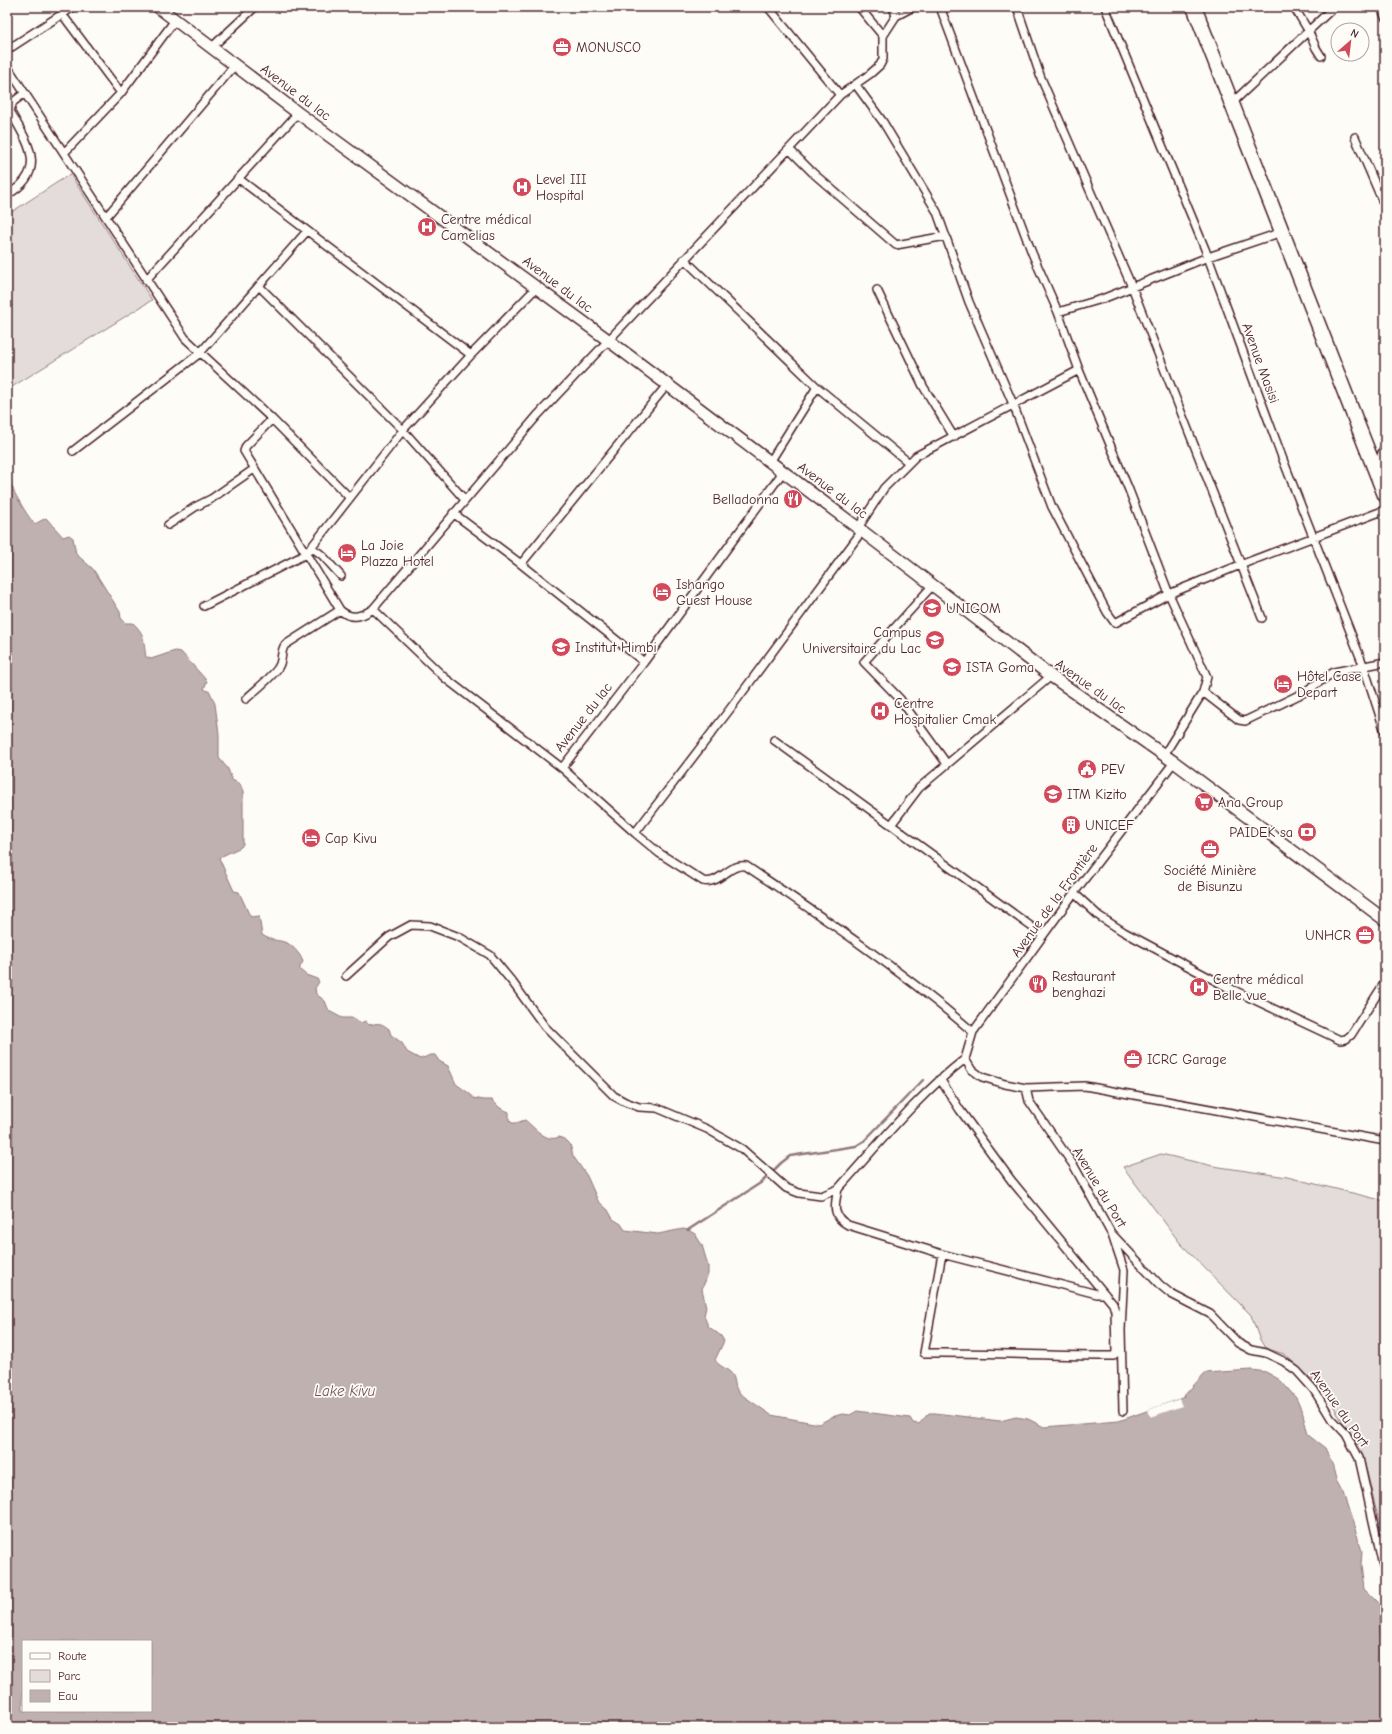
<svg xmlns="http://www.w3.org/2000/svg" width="1392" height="1734" viewBox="0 0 1392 1734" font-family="'Comic Neue',sans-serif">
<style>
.green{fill:#e3dcda;stroke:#967e82}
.water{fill:#c0b1b1;stroke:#91777b;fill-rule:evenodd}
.pier{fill:#fdfcf7}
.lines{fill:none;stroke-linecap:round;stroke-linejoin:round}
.stream{stroke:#91777b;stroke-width:2.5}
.street-casing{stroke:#4a1f2b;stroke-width:10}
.secondary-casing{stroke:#4a1f2b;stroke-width:14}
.highway-casing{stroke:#4a1f2b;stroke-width:17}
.street{stroke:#fdfcf7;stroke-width:7}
.secondary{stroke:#fdfcf7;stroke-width:11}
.highway{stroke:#fdfcf7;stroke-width:14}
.labels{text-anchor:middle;stroke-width:3.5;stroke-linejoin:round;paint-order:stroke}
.poi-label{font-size:14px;fill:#4a1f2b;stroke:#fdfcf7;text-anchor:start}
.street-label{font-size:14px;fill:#4a1f2b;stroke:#fdfcf7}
.water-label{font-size:15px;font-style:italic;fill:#73525a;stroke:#fdfcf7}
</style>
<rect width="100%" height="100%" fill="#fdfcf7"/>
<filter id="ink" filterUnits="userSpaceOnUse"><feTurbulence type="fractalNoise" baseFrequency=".025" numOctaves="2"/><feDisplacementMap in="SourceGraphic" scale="8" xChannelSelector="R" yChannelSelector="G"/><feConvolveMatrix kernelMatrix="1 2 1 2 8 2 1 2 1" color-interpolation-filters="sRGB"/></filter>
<g filter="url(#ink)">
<path class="green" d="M 70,174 L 152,300 L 7,390 L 7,215 Z
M 1161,1154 L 1213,1166 L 1287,1177 L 1385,1201 L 1385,1544 L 1363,1457 L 1324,1390 L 1284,1354 L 1265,1348 L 1259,1338 L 1251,1315 L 1180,1243 L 1123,1167 Z"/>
<path class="water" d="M 7,471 C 12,477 10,483 13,489 C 15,495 31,522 35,524 L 46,518 L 63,537 L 69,535 L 73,538 L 76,554 L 93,569 L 120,612 L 121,618 L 125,623 L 133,623 C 146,635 143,641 146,657 L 151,659 L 175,651 L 181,652 L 207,681 L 204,689 L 210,692 L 215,704 L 219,734 L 219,758 L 228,769 L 232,780 L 240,784 L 243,791 L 243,844 L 241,847 L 220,857 L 219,858 L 234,891 L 239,892 L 249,914 L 251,917 L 259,916 L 262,935 C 273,942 277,939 287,943 C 292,945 302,956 303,962 L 300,966 L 300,970 L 306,975 L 317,979 L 319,982 L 315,988 L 316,994 L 325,1001 L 329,1011 L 342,1018 L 354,1018 L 361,1023 L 365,1021 L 369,1025 C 379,1023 380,1022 389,1029 L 391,1035 L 402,1043 L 407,1052 L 420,1059 L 431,1055 L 435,1055 L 439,1061 L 448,1066 L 456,1084 L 470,1094 L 473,1098 L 484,1100 L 492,1100 L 500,1108 L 509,1112 L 509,1120 L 512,1123 L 516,1123 L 525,1120 C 535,1128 546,1143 559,1137 L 565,1139 L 570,1144 L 573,1156 L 587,1176 L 598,1201 L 608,1210 L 613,1219 L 621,1224 L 625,1230 L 658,1234 L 683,1229 L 688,1230 L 695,1234 L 702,1245 L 708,1266 L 708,1274 L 702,1289 L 706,1307 L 704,1316 L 708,1326 L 721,1336 L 724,1341 L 715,1360 C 719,1367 730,1369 733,1376 C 736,1382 734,1387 739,1393 L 771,1415 L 819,1424 L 832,1417 L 842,1414 L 850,1415 L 857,1411 L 910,1418 L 913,1423 L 919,1424 L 929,1413 L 935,1413 L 1000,1421 L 1016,1417 L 1028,1419 L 1044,1427 L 1119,1421 L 1182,1398 L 1205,1373 L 1252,1370 L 1266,1372 L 1280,1380 L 1296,1398 L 1303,1414 L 1308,1435 L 1325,1448 L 1332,1463 L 1337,1482 L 1343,1493 L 1362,1550 L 1361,1566 L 1364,1589 L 1377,1602 L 1379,1607 L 1380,1634 L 1385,1640 L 1385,1727 L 7,1727 ZM 23,1641 L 151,1641 L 151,1711 L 23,1711 Z"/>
<path class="pier" d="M 1179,1399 L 1182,1406 L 1151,1417 L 1148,1410 Z"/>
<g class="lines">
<path class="stream" d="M 688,1230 L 762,1182 L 781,1163 L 790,1156 L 856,1146 L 864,1141 L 923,1080"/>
<g class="street-casing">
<path id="street" d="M 768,7 L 840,95
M 859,7 L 883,36
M 893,7 L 896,16
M 940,7 L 1032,253 L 1058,312 L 1079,370 L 1129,490 L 1169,594 L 1207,677 L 1203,692 L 1164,755
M 1017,7 L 1041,78 L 1132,287 L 1262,618
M 1105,7 L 1205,249 L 1282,457 L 1364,667 L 1385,732
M 1294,7 L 1308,30 L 1316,48 L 1321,56
M 1381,7 L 1385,17
M 62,14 L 121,93
M 212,47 L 255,7
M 7,50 L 73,7
M 7,66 L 185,338 L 272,419 L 349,497
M 856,85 L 883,122 L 937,212 L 969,302 L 1013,404 L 1052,507 L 1107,612 L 1115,623 L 1169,594 L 1240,565 L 1385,510
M 1232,103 L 1334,7
M 1355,137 L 1385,207
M 789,149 L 813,173 L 896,245 L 946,236
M 64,153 L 121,93 L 175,20
M 239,179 L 471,355
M 7,195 C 49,171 28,143 10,111 L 13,102 L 25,93
M 106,217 L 235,65
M 684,259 L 817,387 L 908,462
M 146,280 L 298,113
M 259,286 L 403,430 L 465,500
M 877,290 L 923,386 L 954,437
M 1058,312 L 1102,299 L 1208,257 L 1282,232
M 272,419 L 246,446 L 244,451 L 340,610 C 351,620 361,617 373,609 L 537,416 L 840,95 L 870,74 L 880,65 L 883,59 L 883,36 L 896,16 L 913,7
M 73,451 L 200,353 L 307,231
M 770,462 L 817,387
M 1376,469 L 1385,445
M 453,513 L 521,564 L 644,662
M 168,525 L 195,507 L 211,499 L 254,469
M 858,528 L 884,488 L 916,456 L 1079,370
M 311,547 L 322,555 L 341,576
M 521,564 L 667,385
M 932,586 L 864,662 L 900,699 L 947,764
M 204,606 L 306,554 L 403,430 L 471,355 L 537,287
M 373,609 L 445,678 L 562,768 L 635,833 L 659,853 L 703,881 C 720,885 729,863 746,866 C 824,918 902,971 973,1032
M 1203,692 L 1239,720 L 1245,721 L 1303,693 L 1334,672 L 1385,662
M 246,699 C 254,691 275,675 279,666 C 283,659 280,651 285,645 L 340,610
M 774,740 L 1043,935
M 562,768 L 644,662 L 783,472
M 891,825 L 919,788 L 1051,676
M 635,833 L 730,709 L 862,531
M 1074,893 L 1099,916 L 1124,932 L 1227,987 L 1340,1040 L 1346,1039 L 1351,1035 L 1385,982
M 346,976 L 389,937 L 411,925 L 430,926 L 459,937 L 490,955 L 513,983 L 545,1027 L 614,1096 L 625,1102 L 639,1107 L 657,1108 L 707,1129 L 742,1149 L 777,1180 L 786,1188 L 799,1193 L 821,1196 L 838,1189 C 879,1144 917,1096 965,1059
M 965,1059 L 971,1069 L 982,1077 L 1005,1084 L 1026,1088 L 1085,1086 L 1385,1141
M 965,1059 L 973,1032 L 1074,893 L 1174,762
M 940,1079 L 960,1110 L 1011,1180 L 1113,1304 L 1115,1311 L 1116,1352 L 1114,1356 C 1050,1356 987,1352 924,1353 L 942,1254
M 1026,1088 L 1029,1101 L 1074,1166 L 1111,1233 L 1159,1284 L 1171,1294 L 1210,1314 L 1238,1343 L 1251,1350 L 1266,1353 L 1283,1361 L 1297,1371 L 1314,1390 L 1331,1418 L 1346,1434 L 1359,1458 L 1385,1575
M 838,1189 C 835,1204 831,1216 848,1225 L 942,1254 L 1097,1294 L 1105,1294
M 1113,1237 L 1124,1270 L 1121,1330 L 1123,1411"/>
</g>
<g class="secondary-casing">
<path id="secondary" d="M 158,7 L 298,113 L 608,340 L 862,531 L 1051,676 L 1174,762 L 1385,920"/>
</g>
<g class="highway-casing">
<path id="highway" d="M 1194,7 L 1385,495"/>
</g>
<use href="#street" class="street"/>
<use href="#secondary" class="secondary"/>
<use href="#highway" class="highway"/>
</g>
</g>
<defs>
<g id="office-disc" transform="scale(1)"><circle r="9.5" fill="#d1495b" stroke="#fdfcf7"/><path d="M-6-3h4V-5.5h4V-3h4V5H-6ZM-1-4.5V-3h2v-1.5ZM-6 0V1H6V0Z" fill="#fff"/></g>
<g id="hospital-disc" transform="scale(1)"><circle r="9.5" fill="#d1495b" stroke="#fdfcf7"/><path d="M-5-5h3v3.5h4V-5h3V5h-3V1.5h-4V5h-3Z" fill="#fff"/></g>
<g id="restaurant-disc" transform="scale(1)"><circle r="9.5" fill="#d1495b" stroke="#fdfcf7"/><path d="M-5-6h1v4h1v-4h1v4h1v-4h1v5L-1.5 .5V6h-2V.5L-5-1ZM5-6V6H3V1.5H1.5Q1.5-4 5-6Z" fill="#fff"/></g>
<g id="hotel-disc" transform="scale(1)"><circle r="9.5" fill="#d1495b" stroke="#fdfcf7"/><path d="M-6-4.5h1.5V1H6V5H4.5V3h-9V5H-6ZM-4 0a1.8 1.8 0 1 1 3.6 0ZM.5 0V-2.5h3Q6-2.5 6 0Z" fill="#fff"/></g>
<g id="school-disc" transform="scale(1)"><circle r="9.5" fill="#d1495b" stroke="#fdfcf7"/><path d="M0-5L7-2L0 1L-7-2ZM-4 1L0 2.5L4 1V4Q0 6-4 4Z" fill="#fff"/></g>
<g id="civic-disc" transform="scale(1)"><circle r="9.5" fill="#d1495b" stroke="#fdfcf7"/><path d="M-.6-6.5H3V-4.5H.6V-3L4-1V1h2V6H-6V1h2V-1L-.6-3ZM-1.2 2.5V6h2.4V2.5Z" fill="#fff"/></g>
<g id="university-disc" transform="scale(1)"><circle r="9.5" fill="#d1495b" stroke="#fdfcf7"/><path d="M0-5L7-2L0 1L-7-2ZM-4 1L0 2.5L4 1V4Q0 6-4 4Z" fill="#fff"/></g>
<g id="supermarket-disc" transform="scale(1)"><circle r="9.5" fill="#d1495b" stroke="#fdfcf7"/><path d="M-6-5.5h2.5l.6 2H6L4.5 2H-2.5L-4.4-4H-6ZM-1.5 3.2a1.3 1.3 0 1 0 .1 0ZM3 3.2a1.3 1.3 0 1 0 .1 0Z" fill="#fff"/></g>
<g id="building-disc" transform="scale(1)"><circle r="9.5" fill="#d1495b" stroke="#fdfcf7"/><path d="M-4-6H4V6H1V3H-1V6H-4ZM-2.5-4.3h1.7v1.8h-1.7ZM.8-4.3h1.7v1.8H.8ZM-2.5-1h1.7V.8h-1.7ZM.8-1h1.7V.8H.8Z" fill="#fff"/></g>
<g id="bank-disc" transform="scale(1)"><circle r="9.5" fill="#d1495b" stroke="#fdfcf7"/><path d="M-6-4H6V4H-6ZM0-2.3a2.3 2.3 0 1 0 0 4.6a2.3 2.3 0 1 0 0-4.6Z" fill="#fff"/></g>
</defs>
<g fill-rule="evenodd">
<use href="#office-disc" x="562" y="47"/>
<use href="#hospital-disc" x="522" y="187"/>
<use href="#hospital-disc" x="427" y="227"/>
<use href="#restaurant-disc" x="793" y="499"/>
<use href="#hotel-disc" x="347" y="553"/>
<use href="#hotel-disc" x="662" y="592"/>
<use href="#school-disc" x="932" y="608"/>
<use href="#school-disc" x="935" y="640"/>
<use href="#school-disc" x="561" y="647"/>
<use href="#school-disc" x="952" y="667"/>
<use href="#hotel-disc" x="1283" y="684"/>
<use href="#hospital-disc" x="880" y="711"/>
<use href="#civic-disc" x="1087" y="769"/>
<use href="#university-disc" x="1053" y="794"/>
<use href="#supermarket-disc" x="1204" y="802"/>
<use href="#building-disc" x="1071" y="825"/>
<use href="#bank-disc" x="1307" y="832"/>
<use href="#hotel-disc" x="311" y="838"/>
<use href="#office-disc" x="1210" y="849"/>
<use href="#office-disc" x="1365" y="935"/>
<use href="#restaurant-disc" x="1038" y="984"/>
<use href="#hospital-disc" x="1199" y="987"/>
<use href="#office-disc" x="1133" y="1059"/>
</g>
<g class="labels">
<g class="poi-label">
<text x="576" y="52">MONUSCO</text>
<text x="536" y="184">Level III<tspan x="536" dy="16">Hospital</tspan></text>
<text x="441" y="224">Centre médical<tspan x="441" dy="16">Camelias</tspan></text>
<text x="779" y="504" text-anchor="end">Belladonna</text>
<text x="361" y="550">La Joie<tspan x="361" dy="16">Plazza Hotel</tspan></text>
<text x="676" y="589">Ishango<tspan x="676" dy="16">Guest House</tspan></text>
<text x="946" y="613">UNIGOM</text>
<text x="921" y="637" text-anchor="end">Campus<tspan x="921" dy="16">Universitaire du Lac</tspan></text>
<text x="575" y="652">Institut Himbi</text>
<text x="966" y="672">ISTA Goma</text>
<text x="1297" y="681">Hôtel Case<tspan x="1297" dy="16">Depart</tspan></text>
<text x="894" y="708">Centre<tspan x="894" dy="16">Hospitalier Cmak</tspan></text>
<text x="1101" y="774">PEV</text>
<text x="1067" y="799">ITM Kizito</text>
<text x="1218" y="807">Ana Group</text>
<text x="1085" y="830">UNICEF</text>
<text x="1293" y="837" text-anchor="end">PAIDEK sa</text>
<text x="325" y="843">Cap Kivu</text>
<text x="1210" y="875" text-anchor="middle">Société Minière<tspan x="1210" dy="16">de Bisunzu</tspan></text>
<text x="1351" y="940" text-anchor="end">UNHCR</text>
<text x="1052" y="981">Restaurant<tspan x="1052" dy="16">benghazi</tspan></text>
<text x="1213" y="984">Centre médical<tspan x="1213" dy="16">Belle vue</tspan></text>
<text x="1147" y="1064">ICRC Garage</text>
</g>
<g class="street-label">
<text transform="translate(296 92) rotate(37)" y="5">Avenue du lac</text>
<text transform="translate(558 284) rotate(37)" y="5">Avenue du lac</text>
<text transform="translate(1261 363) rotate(70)" y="5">Avenue Masisi</text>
<text transform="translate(833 490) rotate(37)" y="5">Avenue du lac</text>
<text transform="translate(1091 686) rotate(35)" y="5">Avenue du lac</text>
<text transform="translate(583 717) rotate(-52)" y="5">Avenue du lac</text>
<text transform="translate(1054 900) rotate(-54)" y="5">Avenue de la Frontière</text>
<text transform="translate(1100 1187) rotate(59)" y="5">Avenue du Port</text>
<text transform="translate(1340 1408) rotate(55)" y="5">Avenue du Port</text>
</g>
<g class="water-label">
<text x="345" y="1396">Lake Kivu</text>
</g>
</g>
<rect width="1392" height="1734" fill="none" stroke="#fdfcf7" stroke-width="24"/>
<rect x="12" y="12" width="1368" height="1710" fill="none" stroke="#4a1f2b" stroke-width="1.5" filter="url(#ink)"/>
<rect x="22" y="1640" width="130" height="72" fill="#fdfcf7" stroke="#b5a4a5"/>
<rect x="30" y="1653" width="20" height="6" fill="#fdfcf7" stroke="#b5a4a5"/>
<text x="58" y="1660" font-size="12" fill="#4a1f2b">Route</text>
<rect x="30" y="1670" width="20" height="12" fill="#e3dcda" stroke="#b5a4a5"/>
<text x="58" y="1680" font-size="12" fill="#4a1f2b">Parc</text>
<rect x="30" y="1690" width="20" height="12" fill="#c0b1b1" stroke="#b5a4a5"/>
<text x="58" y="1700" font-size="12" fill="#4a1f2b">Eau</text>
<g transform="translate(1350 42) rotate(28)"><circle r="19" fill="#fdfcf7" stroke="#b5a4a5"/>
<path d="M0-3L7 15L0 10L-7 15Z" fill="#d1495b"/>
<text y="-6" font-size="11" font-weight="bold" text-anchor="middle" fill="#4a1f2b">N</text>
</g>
</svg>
